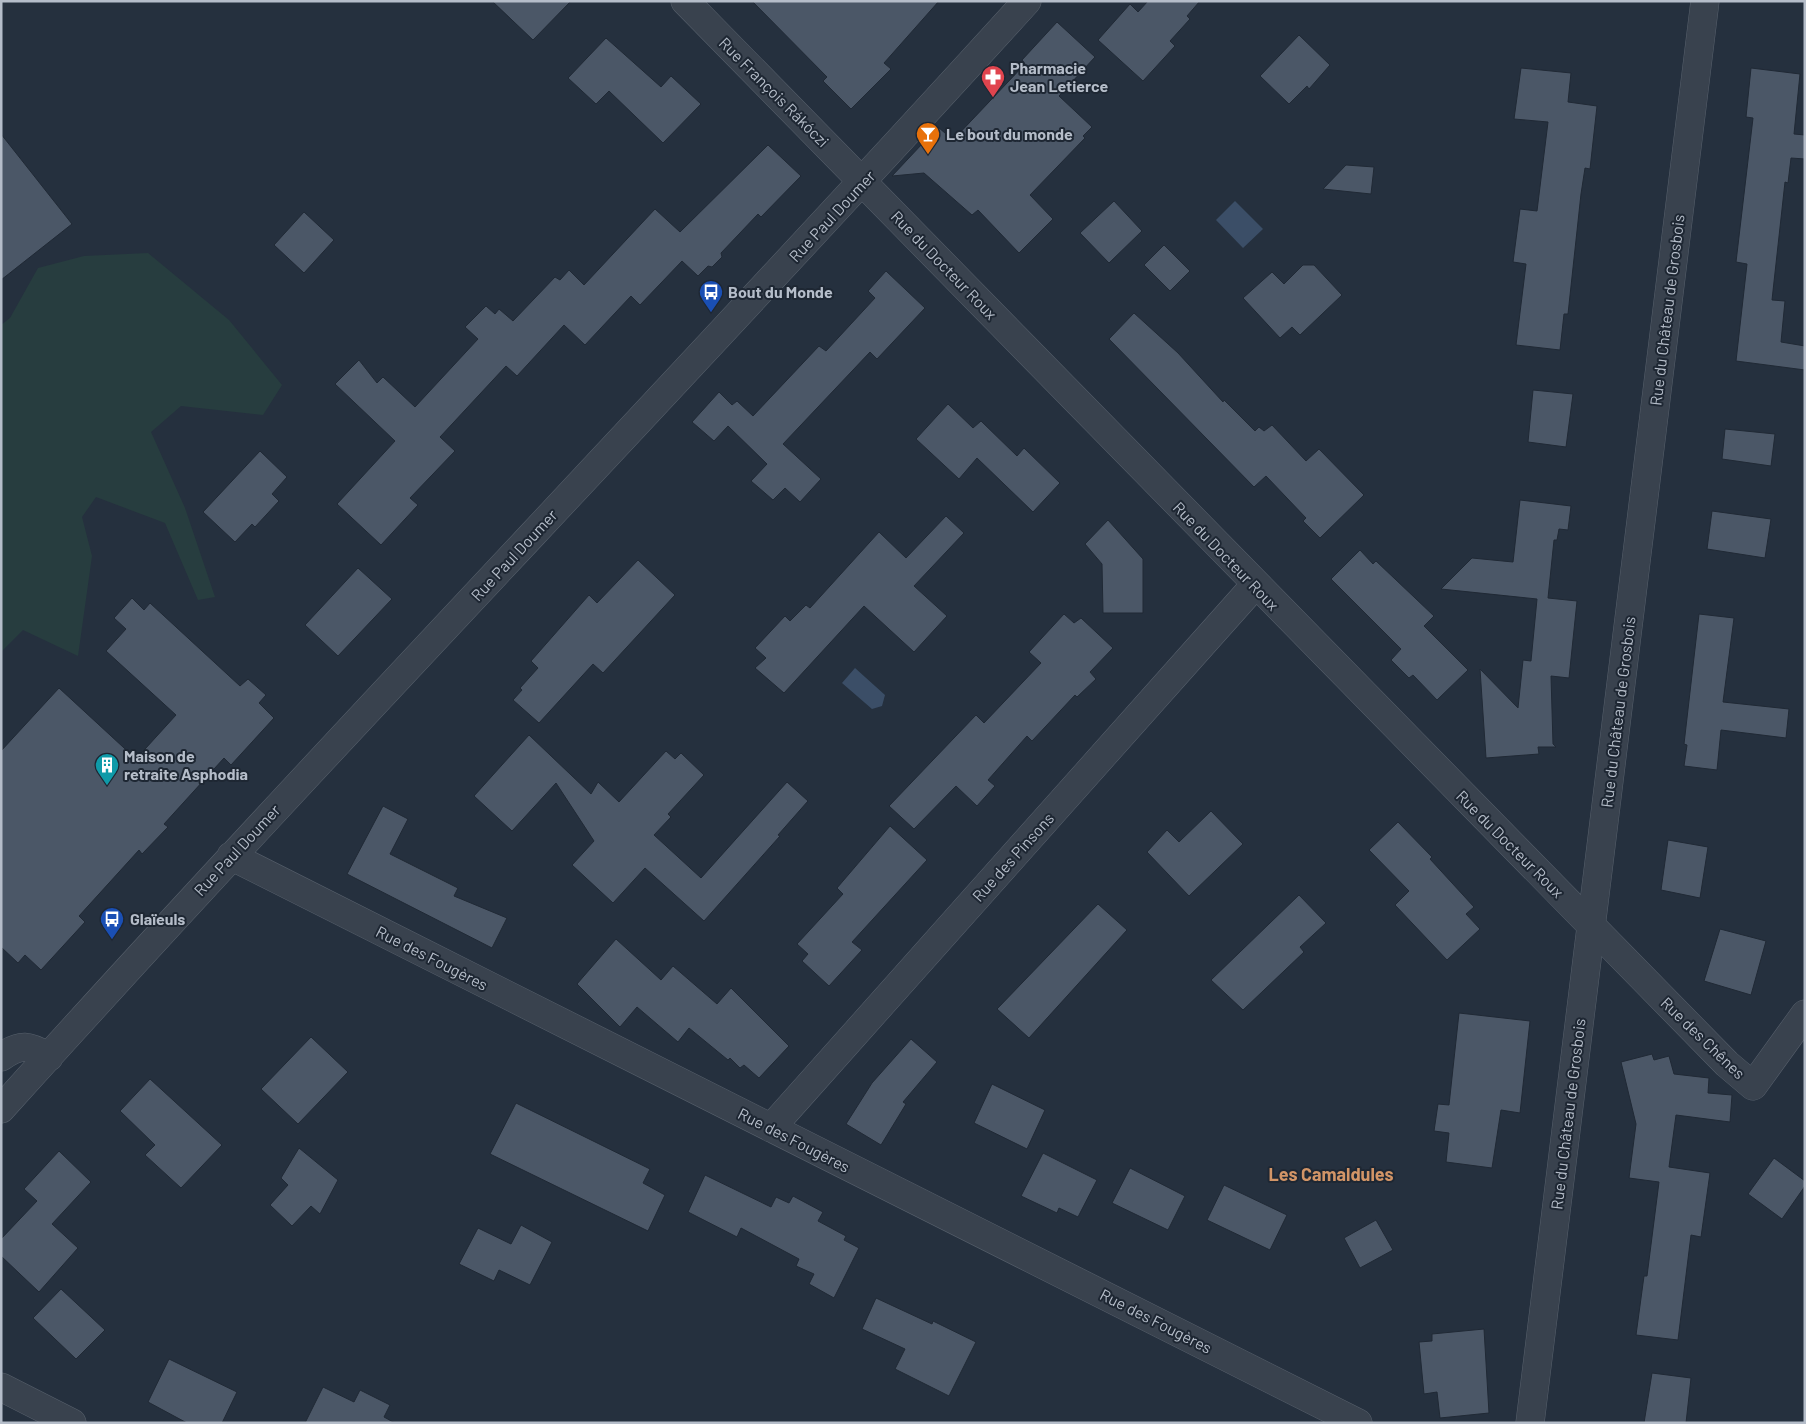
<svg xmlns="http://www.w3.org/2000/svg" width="1806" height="1424" viewBox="0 0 1806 1424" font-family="Barlow,sans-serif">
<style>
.green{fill:#273d3f}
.water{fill:#3b4e67}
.building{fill:#4b5767;stroke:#202935}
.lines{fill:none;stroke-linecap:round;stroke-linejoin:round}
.street-casing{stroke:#57606c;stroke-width:29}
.street{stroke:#39424e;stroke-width:28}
.labels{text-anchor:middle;stroke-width:4;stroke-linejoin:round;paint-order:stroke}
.poi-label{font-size:16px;font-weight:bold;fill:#b5bdc9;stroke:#1e2733;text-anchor:start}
.street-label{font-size:16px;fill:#b5bdc9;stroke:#1e2733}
.neighbourhood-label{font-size:18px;font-weight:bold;fill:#d29567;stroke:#1e2733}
</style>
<rect width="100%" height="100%" fill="#25303e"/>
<path class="green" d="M 148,253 L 229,320 L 282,385 L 263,415 L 181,406 L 151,432 L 185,508 L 215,597 L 198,600 L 165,523 L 96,497 L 82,517 L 92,556 L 78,656 L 23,630 L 1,652 L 1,325 L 10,318 L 38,268 L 84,256 Z"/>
<path class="water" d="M 1235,201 L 1263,229 L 1243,248 L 1216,220 Z
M 855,668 L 885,695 L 882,706 L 872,709 L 842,683 Z"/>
<path class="building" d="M 492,1 L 571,1 L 533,40 Z
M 752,1 L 939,1 L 884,63 L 891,69 L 851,109 L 823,81 L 827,77 Z
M 1148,1 L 1200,1 L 1187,16 L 1190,19 L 1170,41 L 1175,46 L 1143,81 L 1098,40 L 1130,4 L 1138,12 Z
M 1057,22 L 1095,57 L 1059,96 L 1092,127 L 1083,136 L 1085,138 L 1030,195 L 1053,219 L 1019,253 L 978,210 L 972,215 L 924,173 L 892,176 L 938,127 L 953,140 L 1025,64 L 1022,60 Z
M 1299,35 L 1330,65 L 1309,89 L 1307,86 L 1289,104 L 1260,76 Z
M 606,38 L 661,87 L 671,76 L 701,104 L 663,143 L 609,91 L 596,104 L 568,78 Z
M 1521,68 L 1571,73 L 1568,102 L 1597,106 L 1590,169 L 1585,168 L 1581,194 L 1568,314 L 1564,314 L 1560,350 L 1516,345 L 1526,264 L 1513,262 L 1520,209 L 1537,211 L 1548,122 L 1514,119 Z
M 1751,68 L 1800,74 L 1794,134 L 1805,135 L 1805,159 L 1791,158 L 1788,183 L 1785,182 L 1772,300 L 1785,301 L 1781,342 L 1805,346 L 1805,370 L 1736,361 L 1747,264 L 1736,262 L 1753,118 L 1746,117 Z
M 1,134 L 72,224 L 1,280 Z
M 768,145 L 801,176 L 761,217 L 758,214 L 721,253 L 722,257 L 712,267 L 708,266 L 698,276 L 682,261 L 640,305 L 631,296 L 585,345 L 564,325 L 517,376 L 506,366 L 440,437 L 455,451 L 410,498 L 418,505 L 381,545 L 337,504 L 395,441 L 335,384 L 359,360 L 377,383 L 383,377 L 415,407 L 478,339 L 465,327 L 486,306 L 495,314 L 499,309 L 513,321 L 555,277 L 560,280 L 569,270 L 584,285 L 655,209 L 680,232 Z
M 1346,165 L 1374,167 L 1371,194 L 1323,189 Z
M 1114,201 L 1142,231 L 1109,263 L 1080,233 Z
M 304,212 L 334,240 L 304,273 L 274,245 Z
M 1164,245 L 1190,271 L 1170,291 L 1144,265 Z
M 1303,265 L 1314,265 L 1342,295 L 1300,335 L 1292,327 L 1280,338 L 1243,298 L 1272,272 L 1284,284 Z
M 886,271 L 925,308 L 877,359 L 870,352 L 783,444 L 821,479 L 800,502 L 785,488 L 773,500 L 751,481 L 767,464 L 728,426 L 714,441 L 692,422 L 719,392 L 732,405 L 737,401 L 753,416 L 819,346 L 826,351 L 875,298 L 868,291 Z
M 1134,313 L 1178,353 L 1223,402 L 1224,400 L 1255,431 L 1259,427 L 1264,431 L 1272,425 L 1306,461 L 1319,449 L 1364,495 L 1320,538 L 1303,521 L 1306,518 L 1266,476 L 1254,487 L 1109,339 Z
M 1533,390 L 1573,394 L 1566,447 L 1528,442 Z
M 948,404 L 973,428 L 981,421 L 1017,456 L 1024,448 L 1060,483 L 1033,512 L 977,458 L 959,479 L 916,439 Z
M 1725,429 L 1775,434 L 1771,466 L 1722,459 Z
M 260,451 L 287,477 L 272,494 L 279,501 L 255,527 L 252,524 L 235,542 L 203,512 Z
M 1520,500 L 1571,506 L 1568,530 L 1559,529 L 1557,540 L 1554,540 L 1548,598 L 1577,601 L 1569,678 L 1551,676 L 1553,744 L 1556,747 L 1538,747 L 1539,754 L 1486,758 L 1480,669 L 1518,708 L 1523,660 L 1531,661 L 1537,599 L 1441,589 L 1472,558 L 1513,562 Z
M 1712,511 L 1771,519 L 1765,558 L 1707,549 Z
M 946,516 L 964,533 L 914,586 L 947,616 L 914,652 L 864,606 L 784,693 L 755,668 L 766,658 L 755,648 L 785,616 L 790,621 L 806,605 L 810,608 L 879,532 L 906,558 Z
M 1108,520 L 1143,559 L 1143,613 L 1103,613 L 1102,564 L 1085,544 Z
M 1360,550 L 1373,564 L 1376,561 L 1434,616 L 1424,626 L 1468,670 L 1437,700 L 1413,675 L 1409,678 L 1391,660 L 1401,649 L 1331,579 Z
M 638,560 L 675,595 L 603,673 L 593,664 L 539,723 L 513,700 L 522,690 L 520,688 L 538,668 L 531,661 L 589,595 L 597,603 Z
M 358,568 L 392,599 L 338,656 L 305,625 Z
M 132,598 L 144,610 L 150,603 L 240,686 L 248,679 L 266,695 L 259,703 L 274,718 L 231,765 L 224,758 L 164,824 L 168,827 L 142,854 L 139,850 L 79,916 L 85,922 L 41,970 L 25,955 L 18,963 L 1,947 L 1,751 L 59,688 L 136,759 L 176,715 L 106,651 L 126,629 L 114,618 Z
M 1064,614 L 1074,623 L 1081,618 L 1113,648 L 1090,672 L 1096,679 L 1077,697 L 1075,695 L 1032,741 L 1027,736 L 988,780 L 995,786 L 977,806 L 956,786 L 914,829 L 889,806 L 976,715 L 984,723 L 1041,663 L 1029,652 Z
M 1699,614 L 1734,618 L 1723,702 L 1789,709 L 1786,738 L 1721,730 L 1717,770 L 1684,766 L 1687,745 L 1684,744 Z
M 529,735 L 591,794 L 598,782 L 619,802 L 666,751 L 675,759 L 681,753 L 704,775 L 668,814 L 671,817 L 654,835 L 701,878 L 787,782 L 808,801 L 778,835 L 780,836 L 704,921 L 645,868 L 613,903 L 572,865 L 594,841 L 556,783 L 512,831 L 474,796 Z
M 383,806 L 408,819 L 390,854 L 458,888 L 454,896 L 507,918 L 492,948 L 347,874 Z
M 1211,811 L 1243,844 L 1189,896 L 1147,852 L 1167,830 L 1179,842 Z
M 1398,822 L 1432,857 L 1430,859 L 1474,907 L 1466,914 L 1480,929 L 1447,960 L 1395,905 L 1409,891 L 1369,850 Z
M 890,826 L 927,860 L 852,942 L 862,950 L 829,986 L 802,961 L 808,954 L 797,944 L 843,894 L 837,888 Z
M 1668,840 L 1708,847 L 1700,898 L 1661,890 Z
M 1299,895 L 1326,923 L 1300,947 L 1304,952 L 1243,1010 L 1211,980 Z
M 1098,904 L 1127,930 L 1029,1038 L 997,1009 Z
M 1720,929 L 1766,941 L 1751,995 L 1704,981 Z
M 616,939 L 661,980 L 673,966 L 717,1004 L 731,988 L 789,1046 L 759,1078 L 744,1065 L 740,1068 L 730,1058 L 728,1060 L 689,1028 L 678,1042 L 637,1007 L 620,1027 L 577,984 Z
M 1459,1013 L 1530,1021 L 1520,1113 L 1501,1110 L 1492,1168 L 1446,1162 L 1449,1133 L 1434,1131 L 1438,1104 L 1449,1105 Z
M 311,1037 L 348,1072 L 298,1124 L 261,1089 Z
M 911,1039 L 937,1062 L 903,1102 L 906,1104 L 881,1145 L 846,1124 L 872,1083 Z
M 1652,1054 L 1654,1060 L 1669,1056 L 1674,1074 L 1709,1078 L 1708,1093 L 1732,1095 L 1730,1122 L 1676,1115 L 1669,1167 L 1710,1173 L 1701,1237 L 1691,1235 L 1678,1340 L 1636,1335 L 1644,1276 L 1647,1276 L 1659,1182 L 1629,1178 L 1636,1124 L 1621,1062 Z
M 150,1079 L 222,1145 L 181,1188 L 145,1155 L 155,1145 L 120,1111 Z
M 992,1084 L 1045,1110 L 1027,1149 L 974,1123 Z
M 516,1103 L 650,1169 L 643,1183 L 665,1195 L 648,1231 L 490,1154 Z
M 299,1148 L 338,1180 L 320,1214 L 311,1206 L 292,1226 L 270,1205 L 288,1185 L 281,1178 Z
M 59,1151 L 91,1182 L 52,1224 L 78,1248 L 39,1292 L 1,1256 L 1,1239 L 37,1201 L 24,1189 Z
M 1043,1153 L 1097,1180 L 1078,1217 L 1059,1208 L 1057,1213 L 1021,1196 Z
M 1774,1158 L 1805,1181 L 1805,1186 L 1782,1219 L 1748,1194 Z
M 1130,1168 L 1185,1196 L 1168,1230 L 1112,1203 Z
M 705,1175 L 771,1207 L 776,1197 L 789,1203 L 793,1196 L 823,1212 L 818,1221 L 846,1236 L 844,1240 L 859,1248 L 834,1298 L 809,1284 L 814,1274 L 796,1266 L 799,1259 L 741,1228 L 737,1237 L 688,1212 Z
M 1224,1185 L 1287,1215 L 1270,1250 L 1207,1220 Z
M 1376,1220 L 1393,1250 L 1360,1268 L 1344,1238 Z
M 521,1225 L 552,1242 L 530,1285 L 499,1270 L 494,1281 L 459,1264 L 478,1228 L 511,1244 Z
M 61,1289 L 105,1330 L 76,1359 L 33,1318 Z
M 876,1298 L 932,1324 L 933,1321 L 976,1342 L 949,1396 L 895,1369 L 905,1349 L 862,1329 Z
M 1484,1329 L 1489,1413 L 1440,1418 L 1437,1392 L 1424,1394 L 1419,1342 L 1432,1341 L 1432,1334 Z
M 169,1359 L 237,1392 L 222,1423 L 187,1423 L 148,1402 Z
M 1652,1373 L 1691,1378 L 1686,1423 L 1644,1423 Z
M 323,1387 L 354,1402 L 360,1390 L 390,1405 L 384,1417 L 395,1423 L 305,1423 Z"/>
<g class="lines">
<g class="street-casing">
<path id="street" d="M 685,1 L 1727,1064 L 1753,1086 L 1805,1014
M 231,856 L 1358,1423
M 1,1057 C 21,1043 29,1045 49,1057
M 1,1109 C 338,735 689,374 1027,1
M 771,1128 L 1255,585
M 1,1387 L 72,1423
M 1530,1423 L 1705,1"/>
</g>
<use href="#street" class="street"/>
</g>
<defs>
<g id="pharmacy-pin" transform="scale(1.25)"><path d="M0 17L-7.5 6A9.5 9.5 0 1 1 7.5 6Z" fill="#e0444e" stroke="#1e2733"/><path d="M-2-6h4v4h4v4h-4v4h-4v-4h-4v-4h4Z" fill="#fff"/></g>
<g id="bar-pin" transform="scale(1.25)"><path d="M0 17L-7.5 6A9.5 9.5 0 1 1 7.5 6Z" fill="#e8710a" stroke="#1e2733"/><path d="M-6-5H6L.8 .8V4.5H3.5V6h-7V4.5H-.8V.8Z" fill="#fff"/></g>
<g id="bus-pin" transform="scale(1.25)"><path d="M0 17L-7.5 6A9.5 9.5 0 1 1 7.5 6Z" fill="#1a4fb4" stroke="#1e2733"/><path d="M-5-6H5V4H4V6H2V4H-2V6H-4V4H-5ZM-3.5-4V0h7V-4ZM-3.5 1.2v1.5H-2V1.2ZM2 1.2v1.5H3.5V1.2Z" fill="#fff"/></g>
<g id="building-pin" transform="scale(1.25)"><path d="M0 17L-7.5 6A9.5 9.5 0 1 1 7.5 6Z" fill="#0f9aa8" stroke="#1e2733"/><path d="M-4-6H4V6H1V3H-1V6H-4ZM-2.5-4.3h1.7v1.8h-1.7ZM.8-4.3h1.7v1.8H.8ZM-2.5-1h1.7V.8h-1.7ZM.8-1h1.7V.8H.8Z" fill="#fff"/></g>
</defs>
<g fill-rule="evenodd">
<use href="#pharmacy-pin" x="993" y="77"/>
<use href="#bar-pin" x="928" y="134"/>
<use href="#bus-pin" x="711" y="292"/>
<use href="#building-pin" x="107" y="765"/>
<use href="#bus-pin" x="112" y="919"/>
</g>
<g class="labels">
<g class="poi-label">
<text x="1010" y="74">Pharmacie<tspan x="1010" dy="18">Jean Letierce</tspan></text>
<text x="946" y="140">Le bout du monde</text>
<text x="728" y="298">Bout du Monde</text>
<text x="124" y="762">Maison de<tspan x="124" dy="18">retraite Asphodia</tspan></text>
<text x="130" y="925">Glaïeuls</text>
</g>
<g class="street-label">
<text transform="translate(774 92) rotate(45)" y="6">Rue François Rákóczi</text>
<text transform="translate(832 216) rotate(-47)" y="6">Rue Paul Doumer</text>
<text transform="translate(944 265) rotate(46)" y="6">Rue du Docteur Roux</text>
<text transform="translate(1667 310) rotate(-83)" y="6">Rue du Château de Grosbois</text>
<text transform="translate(514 555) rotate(-47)" y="6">Rue Paul Doumer</text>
<text transform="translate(1226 556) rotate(46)" y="6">Rue du Docteur Roux</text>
<text transform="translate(1618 712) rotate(-83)" y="6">Rue du Château de Grosbois</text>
<text transform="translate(1510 844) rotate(45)" y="6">Rue du Docteur Roux</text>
<text transform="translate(237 850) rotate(-47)" y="6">Rue Paul Doumer</text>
<text transform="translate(1013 857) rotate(-48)" y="6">Rue des Pinsons</text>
<text transform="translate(432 958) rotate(27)" y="6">Rue des Fougères</text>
<text transform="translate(1703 1038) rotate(44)" y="6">Rue des Chênes</text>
<text transform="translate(1568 1114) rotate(-83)" y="6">Rue du Château de Grosbois</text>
<text transform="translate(794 1140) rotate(27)" y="6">Rue des Fougères</text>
<text transform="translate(1156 1321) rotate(27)" y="6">Rue des Fougères</text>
</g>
<g class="neighbourhood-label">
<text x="1331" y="1181">Les Camaldules</text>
</g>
</g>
<rect width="1806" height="1424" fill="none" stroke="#b5bdc9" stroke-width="5"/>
</svg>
